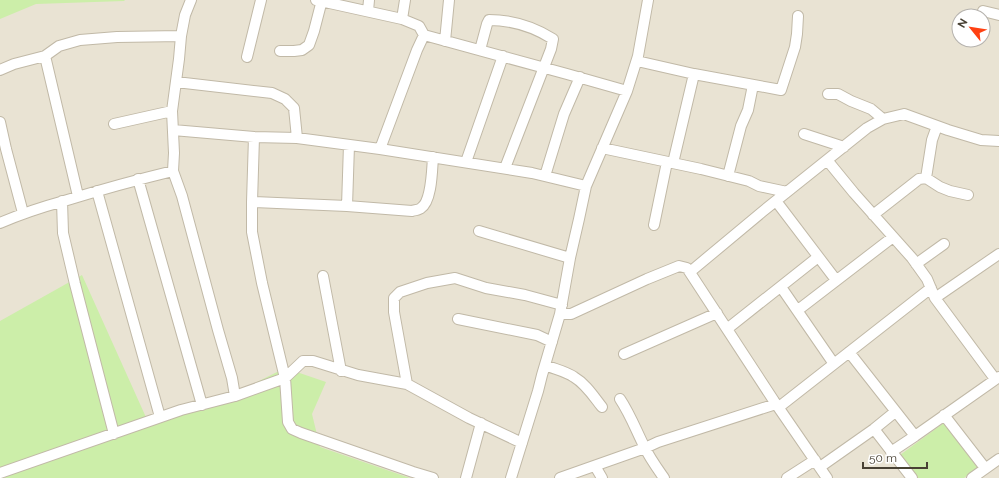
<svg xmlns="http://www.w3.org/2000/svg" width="999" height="478" viewBox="0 0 999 478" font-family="Raleway,sans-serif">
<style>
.residential{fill:#e9e3d3;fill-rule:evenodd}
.green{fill:#cceea9}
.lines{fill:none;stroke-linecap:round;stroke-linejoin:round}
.minor-casing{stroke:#c1b9a7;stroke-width:12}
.minor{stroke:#fff;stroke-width:10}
</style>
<rect width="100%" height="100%" fill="#f5f1e5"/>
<path class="residential" d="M 0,0 L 999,0 L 999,478 L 0,478 ZM 959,16 L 983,16 L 983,40 L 959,40 Z"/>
<path class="green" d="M 0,0 L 125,0 L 124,1 L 36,4 L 0,19 Z
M 82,275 L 149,424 L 211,405 L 285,368 L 326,382 L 312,414 L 320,447 L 410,478 L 5,478 L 4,469 L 0,469 L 0,321 Z
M 945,422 L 978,468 L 964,478 L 917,478 L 900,455 Z"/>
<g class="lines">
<g class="minor-casing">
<path id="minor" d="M 191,0 L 185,15 L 181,36 L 179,59 L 172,111 L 174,153 L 173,171 L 182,196 L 218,330 L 232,378 L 235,396 L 285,378 L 303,361 L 313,361 L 358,375 L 407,384 L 469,418 L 522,443
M 316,0 L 402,19 L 419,26 L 424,35 L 567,74 L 627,91
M 368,11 L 369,0
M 983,11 L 999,15
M 402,19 L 405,0
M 445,41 L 449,0
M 480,50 L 487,24 L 489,20 C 512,20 534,27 553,39 L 551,49 L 505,168
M 280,51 L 294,51 L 302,50 L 309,45 L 314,31 L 322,0
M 45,56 L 78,196
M 247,57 L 261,0
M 637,61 L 694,74 L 781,90 L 795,47 L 797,34 L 798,16
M 0,70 L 14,64 L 45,56 L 59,46 L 80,40 L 117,37 L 181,36
M 176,82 L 272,93 L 285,99 L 294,108 L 297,138
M 828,94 L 838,94 L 851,101 L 871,109 L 883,119
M 0,122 L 6,149 L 23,213
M 114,124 L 172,111
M 173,130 L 254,137 L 297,138 L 380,149 L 532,173 L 586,186
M 804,134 L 844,147
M 254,137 L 252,202 L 252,232 L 262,283 L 285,378 L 288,422 L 292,429 L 301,433 L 413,472 L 433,478
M 602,148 L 701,169 L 749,181 L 759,186 L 787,192
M 380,149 L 417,50 L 424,35
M 827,160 L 854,193 L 912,258 L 927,279 L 935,298 L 995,379
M 466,162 L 503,56
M 673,163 L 694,74
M 545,176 L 564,114 L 580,77
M 728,176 L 741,126 L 748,110 L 753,85
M 926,178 L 932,140 L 937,126
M 138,179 L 202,405
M 97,191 L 160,417
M 62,201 L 63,233 L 75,284 L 114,434
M 776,201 L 836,280
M 252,202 L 347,206 L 412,211 C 415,210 419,210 421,208 C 432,201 432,169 433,157
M 347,206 L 349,145
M 873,215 L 919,179 L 926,178 L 940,187 L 950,191 L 968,195
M 0,223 C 21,214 42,207 64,201 C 100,190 136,180 173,171
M 654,225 L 667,162
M 479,231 L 570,258
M 916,264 L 944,244
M 690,272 L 762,212 L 867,128 L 883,119 L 904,114 L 948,130 L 981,140 L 999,141
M 323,276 L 341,371
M 781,287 L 834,364
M 935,298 L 999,254
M 798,310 L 893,237
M 560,314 L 571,314 L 647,279 L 679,266 L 687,268 L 774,401 L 827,478
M 458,319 L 537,335 L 552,342
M 727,329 L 818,257
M 849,352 L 915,436
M 624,354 L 717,313
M 545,365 C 554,369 565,371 574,377 C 586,384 594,397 602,407
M 407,384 L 394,312 L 394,298 L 400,292 L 427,283 L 455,278 L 486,288 L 525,295 L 562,305
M 620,399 C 630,414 636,430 644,446 C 649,457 657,468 664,478
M 779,407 L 931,288
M 944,415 L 985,468
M 874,429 L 912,478
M 891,452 L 915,436 L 999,377
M 595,466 L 602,478
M 820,467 L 874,429 L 895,412
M 0,473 L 181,410 L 235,396
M 466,478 L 481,423
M 511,478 L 538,391 L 542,375 L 560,314 L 570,258 L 579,219 L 586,186 L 627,91 L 638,56 L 648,0
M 560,478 L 645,448 L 658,442 L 776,404
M 787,478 L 815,460
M 972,478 L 999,459"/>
</g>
<use href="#minor" class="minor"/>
</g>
<g transform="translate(971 28) rotate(300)"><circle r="19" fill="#ffffff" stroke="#b6b3ae"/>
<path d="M0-3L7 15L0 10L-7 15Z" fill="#ff4112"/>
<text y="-6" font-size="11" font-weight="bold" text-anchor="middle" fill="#484134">N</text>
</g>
<path d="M863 462v6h64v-6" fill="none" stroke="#484134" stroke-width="2"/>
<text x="869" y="462" font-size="12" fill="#484134" stroke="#ffffff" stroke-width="3" paint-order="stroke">50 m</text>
</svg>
